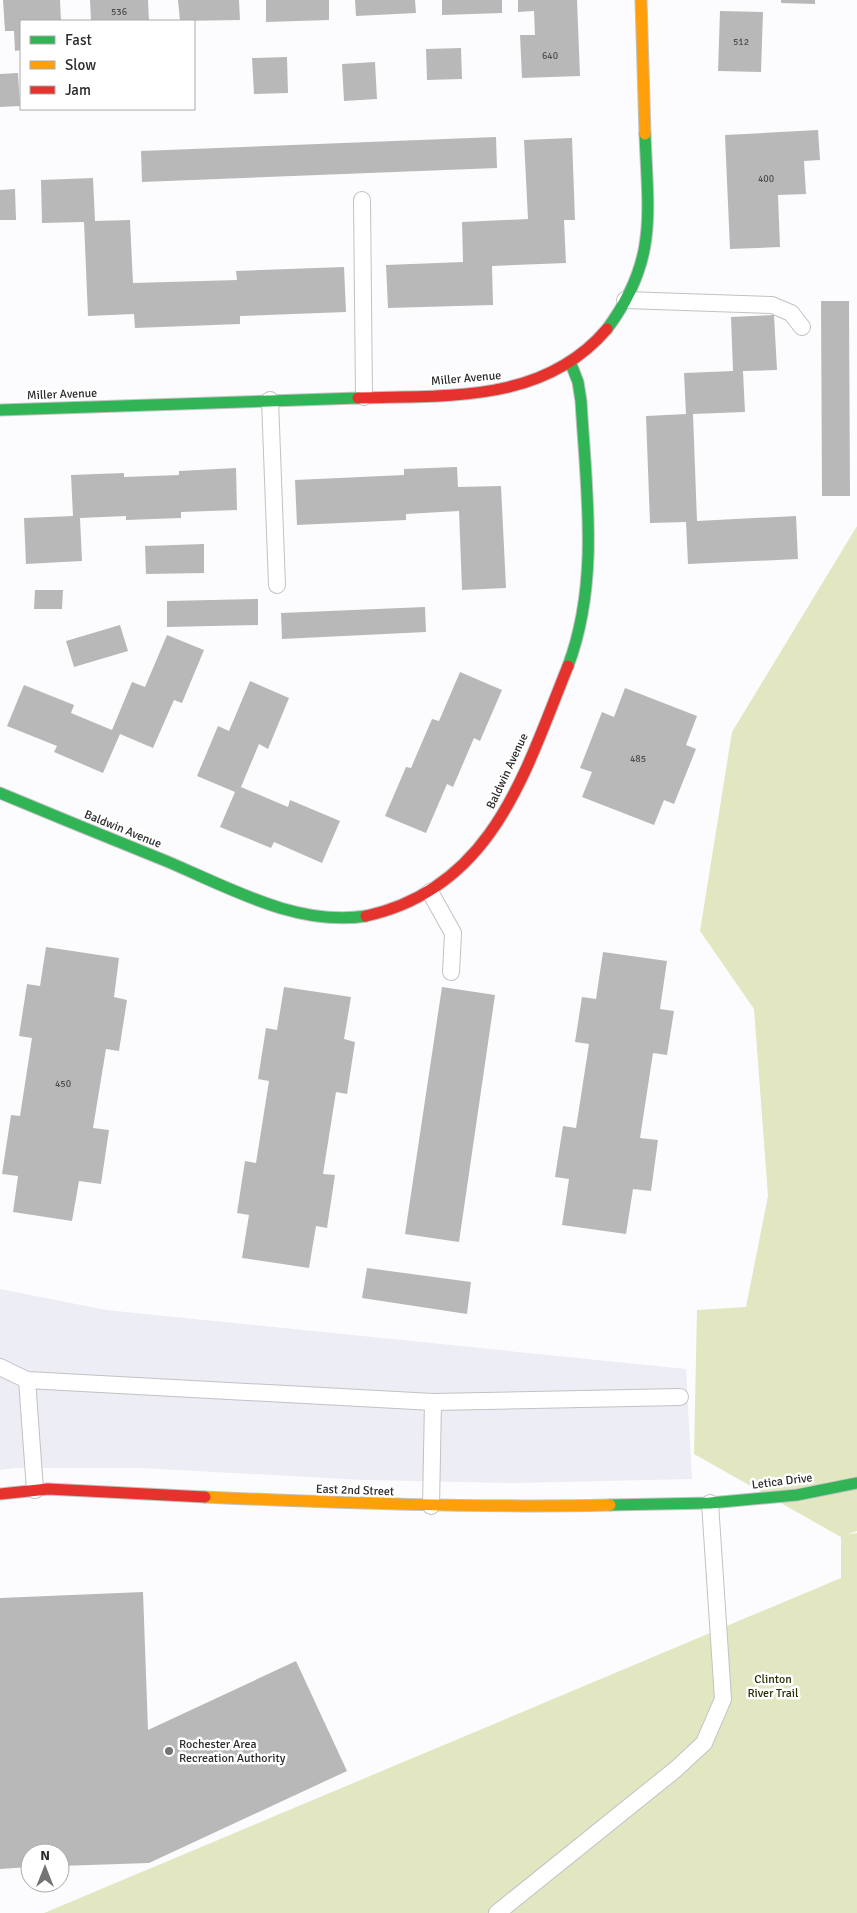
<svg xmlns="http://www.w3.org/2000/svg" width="857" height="1913" viewBox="0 0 857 1913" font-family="Signika,sans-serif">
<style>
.built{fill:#ecedf5}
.green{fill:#e2e7c1}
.building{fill:#b9b8b9}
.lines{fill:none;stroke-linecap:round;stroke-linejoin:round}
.lane-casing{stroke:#c2c2c4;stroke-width:18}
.fast-casing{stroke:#c2c2c4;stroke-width:13}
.slow-casing{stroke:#c2c2c4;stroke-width:13}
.jam-casing{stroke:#c2c2c4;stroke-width:13}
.lane{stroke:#fff;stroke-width:16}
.fast{stroke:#30b455;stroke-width:11}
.slow{stroke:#ff9f0a;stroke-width:11}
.jam{stroke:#e5322d;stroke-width:11}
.poi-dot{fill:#747476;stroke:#fff;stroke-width:2}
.labels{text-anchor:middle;stroke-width:5;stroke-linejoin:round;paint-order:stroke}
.number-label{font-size:10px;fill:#4e4e50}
.street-label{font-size:12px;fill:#2b2b2d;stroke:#fff}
.park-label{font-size:12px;fill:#2a2d04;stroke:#fff}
.poi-label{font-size:12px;fill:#2b2b2d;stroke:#fff;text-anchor:start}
</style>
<rect width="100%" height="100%" fill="#fcfcfe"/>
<path class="built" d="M 0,1289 L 106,1310 L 686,1369 L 692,1479 L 514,1483 L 364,1480 L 142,1468 L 15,1468 L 0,1470 Z"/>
<path class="green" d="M 857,526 L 857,1531 L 848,1534 L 857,1533 L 857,1913 L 44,1913 L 841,1578 L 841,1537 L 694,1454 L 697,1310 L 746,1307 L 768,1196 L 754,1009 L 700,931 L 732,732 Z"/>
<path class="building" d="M 3,0 L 60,0 L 61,21 L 21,21 L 21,50 L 15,51 L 14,31 L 5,31 Z
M 90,0 L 148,0 L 149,21 L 91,21 Z
M 178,0 L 239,0 L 240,20 L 180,21 Z
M 266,0 L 329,0 L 329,20 L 266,22 Z
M 355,0 L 415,0 L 416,13 L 356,16 Z
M 442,0 L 502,0 L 502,13 L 442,15 Z
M 518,0 L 577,0 L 580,76 L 522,78 L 520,35 L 535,35 L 534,11 L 518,12 Z
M 781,0 L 815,0 L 815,4 L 781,3 Z
M 720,11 L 763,12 L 761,72 L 718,71 Z
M 461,48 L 462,79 L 427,80 L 426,49 Z
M 287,57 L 288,93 L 254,94 L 252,58 Z
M 375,62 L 377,99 L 344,101 L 342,64 Z
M 18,73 L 20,106 L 0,107 L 0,74 Z
M 818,130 L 820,160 L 804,161 L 806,194 L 778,195 L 780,247 L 730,249 L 725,135 Z
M 496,137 L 497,168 L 142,182 L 141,151 Z
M 572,138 L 575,220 L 564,220 L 566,263 L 492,266 L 493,305 L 388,308 L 386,265 L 463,262 L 462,222 L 528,219 L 524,140 Z
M 93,178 L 95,221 L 130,220 L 133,283 L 237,280 L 236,271 L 344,267 L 346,312 L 240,316 L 240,324 L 135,328 L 134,314 L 88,316 L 84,222 L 42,223 L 41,180 Z
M 15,189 L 16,220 L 0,220 L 0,190 Z
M 821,301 L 849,301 L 850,496 L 822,496 Z
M 774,315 L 777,370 L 743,371 L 745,412 L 693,414 L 697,521 L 796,516 L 798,559 L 688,564 L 686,522 L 650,523 L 646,416 L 686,414 L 684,373 L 733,371 L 731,317 Z
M 457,467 L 458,487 L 501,486 L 506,588 L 462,590 L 459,511 L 406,514 L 406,520 L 297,525 L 295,480 L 404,475 L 404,469 Z
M 236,468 L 237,510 L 181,512 L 181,518 L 126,520 L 126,516 L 80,518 L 82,561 L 26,564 L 24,518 L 73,516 L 71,475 L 124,473 L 124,477 L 179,475 L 179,471 Z
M 204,544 L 204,573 L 146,574 L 145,546 Z
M 35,590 L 63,590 L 62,609 L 34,609 Z
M 258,599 L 258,625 L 167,627 L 167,601 Z
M 425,607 L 426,632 L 282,639 L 281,613 Z
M 120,625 L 128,651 L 74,667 L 66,641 Z
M 167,635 L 204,650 L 182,703 L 174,700 L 153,748 L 120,734 L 103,773 L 54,752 L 57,746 L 7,726 L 24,685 L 74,705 L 71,713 L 112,730 L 132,682 L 145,687 Z
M 460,672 L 502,690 L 480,741 L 474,738 L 453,787 L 447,784 L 426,833 L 385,816 L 406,767 L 411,768 L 432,719 L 439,721 Z
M 250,681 L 289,698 L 268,749 L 259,744 L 241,787 L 288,807 L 290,800 L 340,821 L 322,863 L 274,842 L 271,848 L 220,827 L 235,792 L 197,776 L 218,726 L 229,731 Z
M 625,688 L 697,716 L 686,745 L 696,749 L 674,804 L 664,800 L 654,825 L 582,797 L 592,772 L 580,768 L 602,712 L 614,717 Z
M 46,947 L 119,958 L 114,997 L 127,1000 L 119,1051 L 106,1049 L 93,1128 L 109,1130 L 101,1184 L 79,1181 L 72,1221 L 13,1212 L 18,1176 L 2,1174 L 11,1115 L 20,1116 L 32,1038 L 19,1036 L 27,984 L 40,986 Z
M 603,952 L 667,961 L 660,1009 L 674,1011 L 667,1055 L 653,1053 L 640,1138 L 658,1140 L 651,1191 L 633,1189 L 626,1234 L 562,1225 L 569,1179 L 555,1177 L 563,1126 L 576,1128 L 589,1044 L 575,1042 L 582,997 L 596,999 Z
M 284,987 L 351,997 L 344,1039 L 355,1042 L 347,1094 L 336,1092 L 323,1174 L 335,1175 L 327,1228 L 316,1226 L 309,1268 L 242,1258 L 249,1215 L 237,1213 L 245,1161 L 256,1163 L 269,1081 L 258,1079 L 266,1028 L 277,1030 Z
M 442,987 L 495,995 L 459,1242 L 405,1234 Z
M 367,1268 L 471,1282 L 467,1314 L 362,1298 Z
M 143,1592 L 148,1730 L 296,1661 L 347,1771 L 149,1863 L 60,1866 L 60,1853 L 30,1853 L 30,1867 L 0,1869 L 0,1598 Z"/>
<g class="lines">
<g class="lane-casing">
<path id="lane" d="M 362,200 L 364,397
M 625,300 L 772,305 L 791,313 L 802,327
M 270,400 L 277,585
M 430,892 L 453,933 L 451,972
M 0,1367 L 27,1380
M 433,1402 L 680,1397
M 35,1490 L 27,1380 L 433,1402 L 431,1506
M 497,1913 L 676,1769 L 704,1743 L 723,1699 L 710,1503"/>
</g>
<g class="fast-casing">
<path id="fast" d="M 607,329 C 658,260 648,215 645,134
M 0,410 L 358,398
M 568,666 C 600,581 586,489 581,401 L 578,382 L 571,364
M 0,793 C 55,816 111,839 166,861 C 228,887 297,927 366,916
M 610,1505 L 710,1503 L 797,1495 L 857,1483"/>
</g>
<g class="slow-casing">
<path id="slow" d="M 641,0 L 645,134
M 205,1497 C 340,1503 475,1508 610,1505"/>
</g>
<g class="jam-casing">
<path id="jam" d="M 358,398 C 447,395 543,404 607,329
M 366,916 C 493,888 525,772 568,666
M 0,1494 L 48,1489 L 205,1497"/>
</g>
<use href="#lane" class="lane"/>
<use href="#fast" class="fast"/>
<use href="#slow" class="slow"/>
<use href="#jam" class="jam"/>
</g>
<circle class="poi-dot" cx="169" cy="1751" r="5"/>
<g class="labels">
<g class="number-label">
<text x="119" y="15">536</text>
<text x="741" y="45">512</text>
<text x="550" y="59">640</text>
<text x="766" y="182">400</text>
<text x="638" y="762">485</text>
<text x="63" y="1087">450</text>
</g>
<g class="street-label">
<text transform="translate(466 378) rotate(-5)" y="4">Miller Avenue</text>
<text transform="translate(62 394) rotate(-2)" y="4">Miller Avenue</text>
<text transform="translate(507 771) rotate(-65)" y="4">Baldwin Avenue</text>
<text transform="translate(123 829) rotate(22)" y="4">Baldwin Avenue</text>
<text transform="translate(782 1481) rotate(-7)" y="4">Letica Drive</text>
<text transform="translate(355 1490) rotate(2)" y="4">East 2nd Street</text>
</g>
<g class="park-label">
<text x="773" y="1683">Clinton<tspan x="773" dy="14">River Trail</tspan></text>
</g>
<g class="poi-label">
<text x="179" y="1748">Rochester Area<tspan x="179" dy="14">Recreation Authority</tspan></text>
</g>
</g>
<rect x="20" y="20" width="175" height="90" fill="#ffffff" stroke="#aaaaab"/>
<rect x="30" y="36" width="25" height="8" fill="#30b455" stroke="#aaaaab"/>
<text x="65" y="45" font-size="15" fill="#2b2b2d">Fast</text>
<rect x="30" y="61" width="25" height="8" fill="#ff9f0a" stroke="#aaaaab"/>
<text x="65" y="70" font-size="15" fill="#2b2b2d">Slow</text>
<rect x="30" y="86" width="25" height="8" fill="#e5322d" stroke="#aaaaab"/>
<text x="65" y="95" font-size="15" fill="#2b2b2d">Jam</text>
<g transform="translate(45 1868)"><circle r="24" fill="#ffffff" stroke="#aaaaab"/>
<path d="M0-4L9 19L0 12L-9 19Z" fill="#747476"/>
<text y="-8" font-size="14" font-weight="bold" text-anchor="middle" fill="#2b2b2d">N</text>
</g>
</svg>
